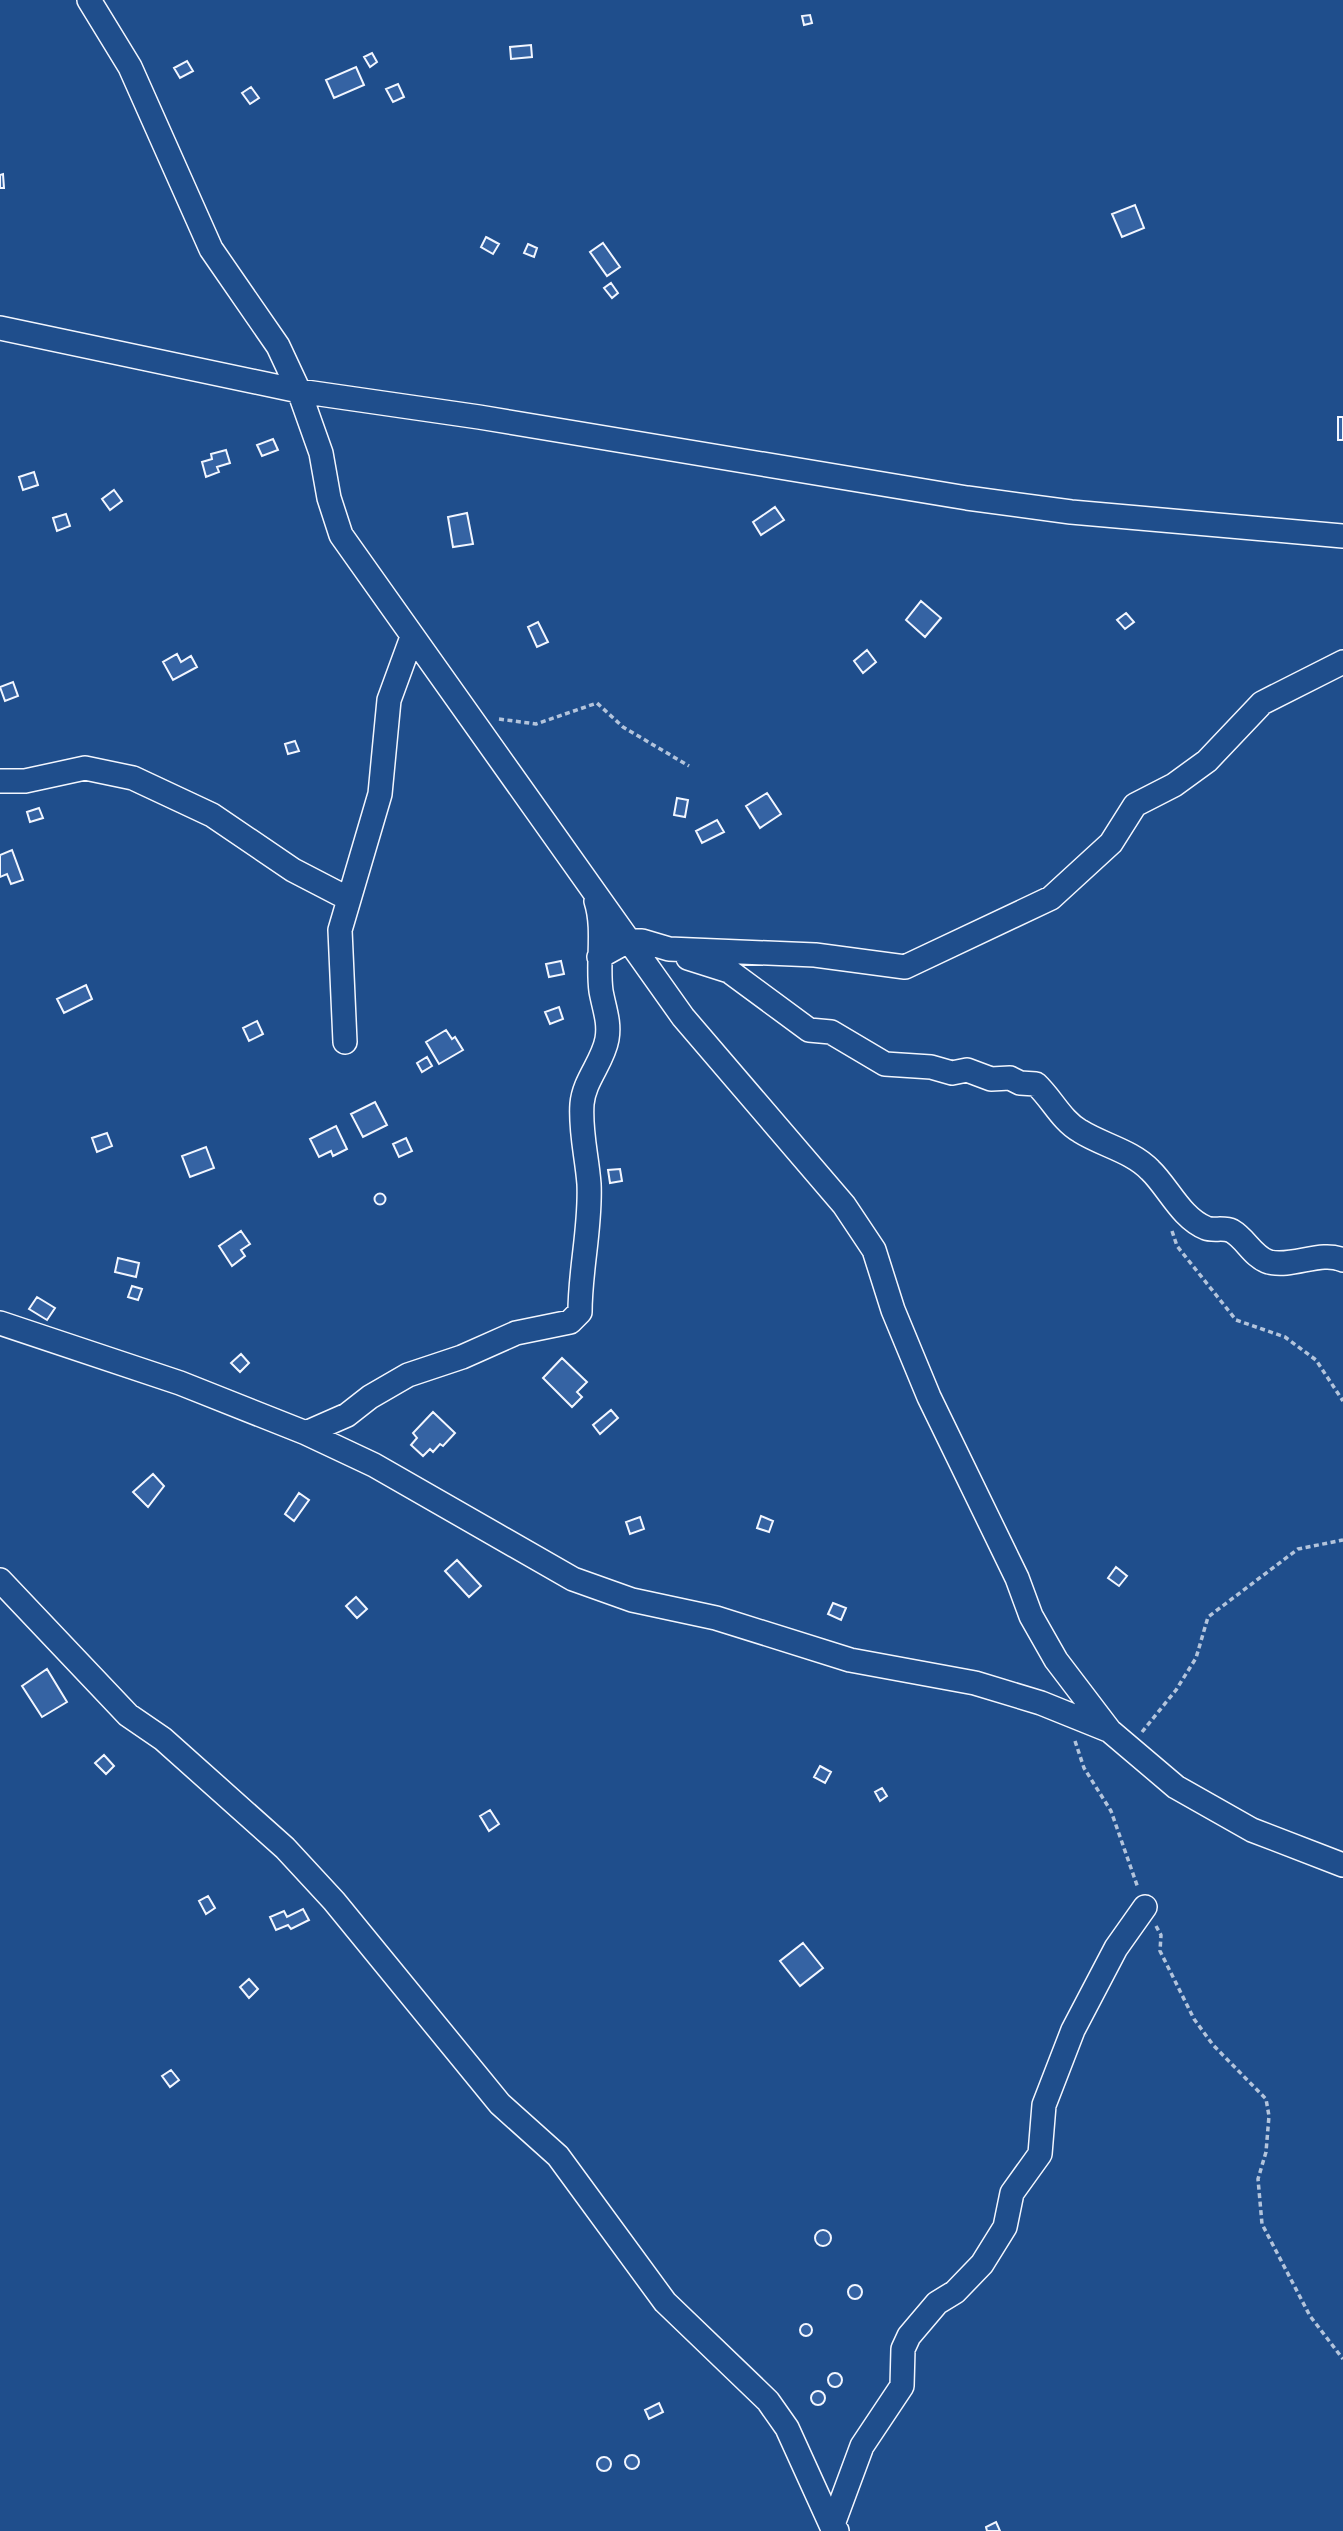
<svg xmlns="http://www.w3.org/2000/svg" width="1343" height="2531" viewBox="0 0 1343 2531" font-family="'Nunito Sans',sans-serif">
<style>
.building{fill:#3563a3;stroke:#f2f6ff;stroke-width:2}
.lines{fill:none;stroke-linecap:round;stroke-linejoin:round}
.minor-casing{stroke:#f2f6ff;stroke-width:26}
.path{stroke:#b3c4dc;stroke-width:3.5;stroke-dasharray:5 3.5;stroke-linecap:butt}
.minor{stroke:#1f4e8c;stroke-width:23}
</style>
<rect width="100%" height="100%" fill="#1f4e8c"/>
<path class="building" d="M 810,15 L 812,23 L 804,25 L 802,16 Z
M 531,45 L 532,57 L 511,59 L 510,47 Z
M 372,53 L 377,62 L 370,67 L 364,57 Z
M 187,61 L 193,71 L 180,78 L 174,68 Z
M 356,67 L 364,85 L 334,98 L 326,80 Z
M 398,84 L 404,97 L 393,102 L 386,89 Z
M 251,87 L 259,98 L 250,104 L 242,93 Z
M 3,174 L 4,188 L 0,188 L 0,175 Z
M 1135,205 L 1144,228 L 1122,237 L 1112,214 Z
M 486,237 L 499,244 L 493,254 L 481,247 Z
M 603,243 L 620,267 L 607,276 L 590,252 Z
M 528,244 L 537,248 L 534,257 L 524,253 Z
M 611,283 L 618,293 L 612,298 L 604,288 Z
M 1338,417 L 1343,417 L 1343,440 L 1338,440 Z
M 273,439 L 278,450 L 262,456 L 257,445 Z
M 226,450 L 230,463 L 217,467 L 219,472 L 206,477 L 202,462 L 212,459 L 211,454 Z
M 34,472 L 38,485 L 23,490 L 19,477 Z
M 114,490 L 122,501 L 110,510 L 102,499 Z
M 775,507 L 784,520 L 761,535 L 753,522 Z
M 467,513 L 473,544 L 453,547 L 448,517 Z
M 66,514 L 70,526 L 57,531 L 53,518 Z
M 921,601 L 941,618 L 925,637 L 906,620 Z
M 1126,613 L 1134,622 L 1125,629 L 1117,620 Z
M 538,622 L 548,642 L 537,647 L 528,627 Z
M 867,650 L 876,662 L 863,673 L 854,661 Z
M 177,654 L 181,662 L 191,656 L 197,667 L 173,680 L 163,662 Z
M 13,682 L 18,696 L 5,701 L 0,687 Z
M 295,741 L 299,751 L 288,754 L 285,744 Z
M 767,793 L 781,814 L 760,828 L 746,806 Z
M 677,798 L 688,800 L 685,817 L 674,815 Z
M 39,808 L 43,818 L 30,822 L 27,812 Z
M 717,820 L 724,832 L 702,843 L 696,831 Z
M 12,850 L 23,880 L 11,884 L 7,874 L 0,877 L 0,855 Z
M 561,961 L 564,974 L 549,977 L 546,964 Z
M 86,985 L 92,999 L 64,1013 L 57,999 Z
M 559,1007 L 563,1019 L 550,1024 L 545,1012 Z
M 257,1021 L 263,1034 L 249,1041 L 243,1028 Z
M 446,1030 L 452,1039 L 455,1037 L 463,1050 L 439,1064 L 426,1042 Z
M 427,1057 L 432,1066 L 422,1072 L 417,1063 Z
M 375,1102 L 387,1125 L 363,1137 L 351,1114 Z
M 336,1126 L 347,1149 L 333,1156 L 331,1151 L 319,1157 L 310,1139 Z
M 107,1133 L 112,1146 L 97,1152 L 92,1138 Z
M 406,1138 L 412,1151 L 399,1157 L 393,1144 Z
M 206,1147 L 214,1168 L 190,1177 L 182,1156 Z
M 620,1169 L 622,1181 L 610,1183 L 608,1170 Z
M374.5 1199a5.5 5.5 0 1 1 11 0a5.5 5.5 0 1 1-11 0Z
M 241,1231 L 250,1244 L 241,1250 L 245,1256 L 232,1266 L 219,1246 Z
M 118,1258 L 139,1263 L 136,1277 L 115,1272 Z
M 132,1286 L 142,1289 L 138,1300 L 128,1297 Z
M 37,1297 L 55,1308 L 47,1320 L 29,1309 Z
M 241,1354 L 249,1363 L 240,1372 L 231,1363 Z
M 562,1358 L 587,1382 L 577,1392 L 582,1397 L 572,1407 L 543,1378 Z
M 611,1410 L 618,1418 L 600,1434 L 593,1425 Z
M 433,1412 L 455,1433 L 443,1446 L 440,1444 L 433,1452 L 430,1449 L 423,1456 L 411,1445 L 417,1438 L 413,1433 Z
M 153,1474 L 164,1486 L 148,1507 L 133,1492 Z
M 299,1493 L 309,1500 L 294,1521 L 285,1514 Z
M 761,1516 L 773,1521 L 769,1532 L 757,1528 Z
M 640,1517 L 644,1529 L 630,1534 L 626,1522 Z
M 457,1560 L 481,1586 L 469,1597 L 445,1571 Z
M 1116,1567 L 1127,1576 L 1119,1586 L 1108,1578 Z
M 356,1597 L 367,1609 L 357,1618 L 346,1606 Z
M 833,1603 L 846,1608 L 841,1620 L 828,1614 Z
M 47,1669 L 67,1702 L 42,1717 L 22,1686 Z
M 104,1755 L 114,1766 L 106,1774 L 95,1763 Z
M 820,1766 L 831,1772 L 825,1783 L 814,1777 Z
M 882,1788 L 887,1796 L 880,1801 L 875,1792 Z
M 490,1810 L 499,1824 L 489,1831 L 480,1816 Z
M 208,1896 L 215,1908 L 206,1914 L 199,1901 Z
M 303,1909 L 309,1920 L 291,1929 L 288,1925 L 276,1930 L 270,1917 L 284,1911 L 287,1917 Z
M 803,1943 L 823,1968 L 800,1986 L 780,1961 Z
M 249,1979 L 258,1989 L 249,1998 L 240,1987 Z
M 171,2070 L 179,2080 L 170,2087 L 162,2076 Z
M815 2238a8 8 0 1 1 16 0a8 8 0 1 1-16 0Z
M848 2292a7 7 0 1 1 14 0a7 7 0 1 1-14 0Z
M800 2330a6 6 0 1 1 12 0a6 6 0 1 1-12 0Z
M828 2380a7 7 0 1 1 14 0a7 7 0 1 1-14 0Z
M811 2398a7 7 0 1 1 14 0a7 7 0 1 1-14 0Z
M 659,2403 L 663,2412 L 649,2419 L 645,2410 Z
M625 2462a7 7 0 1 1 14 0a7 7 0 1 1-14 0Z
M597 2464a7 7 0 1 1 14 0a7 7 0 1 1-14 0Z
M 996,2522 L 1000,2531 L 987,2531 L 986,2527 Z"/>
<g class="lines">
<g class="minor-casing">
<path id="minor" d="M 89,0 L 130,67 L 211,249 L 278,346 L 299,391 L 321,453 L 329,498 L 341,535 L 683,1017 L 844,1205 L 874,1250 L 893,1310 L 929,1397 L 1017,1578 L 1031,1616 L 1056,1660 L 1110,1731 L 1176,1787 L 1252,1830 L 1343,1865
M 0,328 L 299,391 L 479,417 L 967,498 L 1071,512 L 1343,536
M 0,781 L 25,781 L 85,768 L 133,778 L 212,815 L 293,870 L 347,898
M 599,957 L 628,941 L 642,941 L 669,949 L 815,955 L 905,967 L 1051,898 L 1111,843 L 1135,805 L 1174,785 L 1207,761 L 1262,703 L 1343,662
M 688,958 L 729,971 L 809,1030 L 831,1032 L 885,1064 L 931,1067 L 952,1073 L 967,1070 L 991,1079 L 1010,1078 L 1020,1083 L 1036,1084 C 1052,1099 1062,1121 1080,1131 C 1102,1145 1132,1151 1150,1170 C 1168,1187 1181,1218 1206,1228 C 1213,1231 1224,1227 1232,1231 C 1246,1239 1253,1257 1269,1262 C 1293,1268 1321,1250 1343,1260
M 345,1042 L 340,930 L 380,794 L 389,700 L 412,637
M 0,1323 L 180,1383 L 306,1433 L 374,1465 L 573,1579 L 632,1600 L 716,1618 L 850,1660 L 975,1683 L 1041,1703 L 1108,1730
M 306,1433 L 347,1415 L 370,1397 L 408,1375 L 462,1357 L 516,1333 L 570,1322 L 580,1312 C 580,1269 591,1227 589,1184 C 587,1156 580,1132 582,1104 C 584,1080 603,1062 607,1039 C 610,1022 604,1008 601,991 C 597,962 605,929 596,901
M 0,1580 L 128,1715 L 163,1739 L 285,1848 L 334,1901 L 500,2104 L 558,2156 L 665,2302 L 768,2401 L 787,2428 L 832,2527 L 837,2531
M 832,2527 L 862,2446 L 902,2386 L 903,2349 L 909,2336 L 937,2303 L 955,2292 L 982,2264 L 1005,2227 L 1012,2193 L 1040,2154 L 1044,2105 L 1073,2030 L 1116,1948 L 1145,1907"/>
</g>
<path class="path" d="M 499,719 L 536,724 L 597,703 L 623,727 L 689,766
M 1172,1231 L 1177,1246 L 1236,1320 L 1285,1337 L 1316,1360 L 1343,1401
M 1142,1732 L 1176,1690 L 1196,1658 L 1208,1617 L 1298,1549 L 1343,1540
M 1075,1741 L 1084,1768 L 1111,1811 L 1138,1888
M 1156,1926 L 1161,1935 L 1160,1951 L 1194,2019 L 1213,2045 L 1266,2099 L 1269,2116 L 1266,2152 L 1258,2179 L 1262,2224 L 1310,2316 L 1343,2359"/>
<use href="#minor" class="minor"/>
</g>
</svg>
